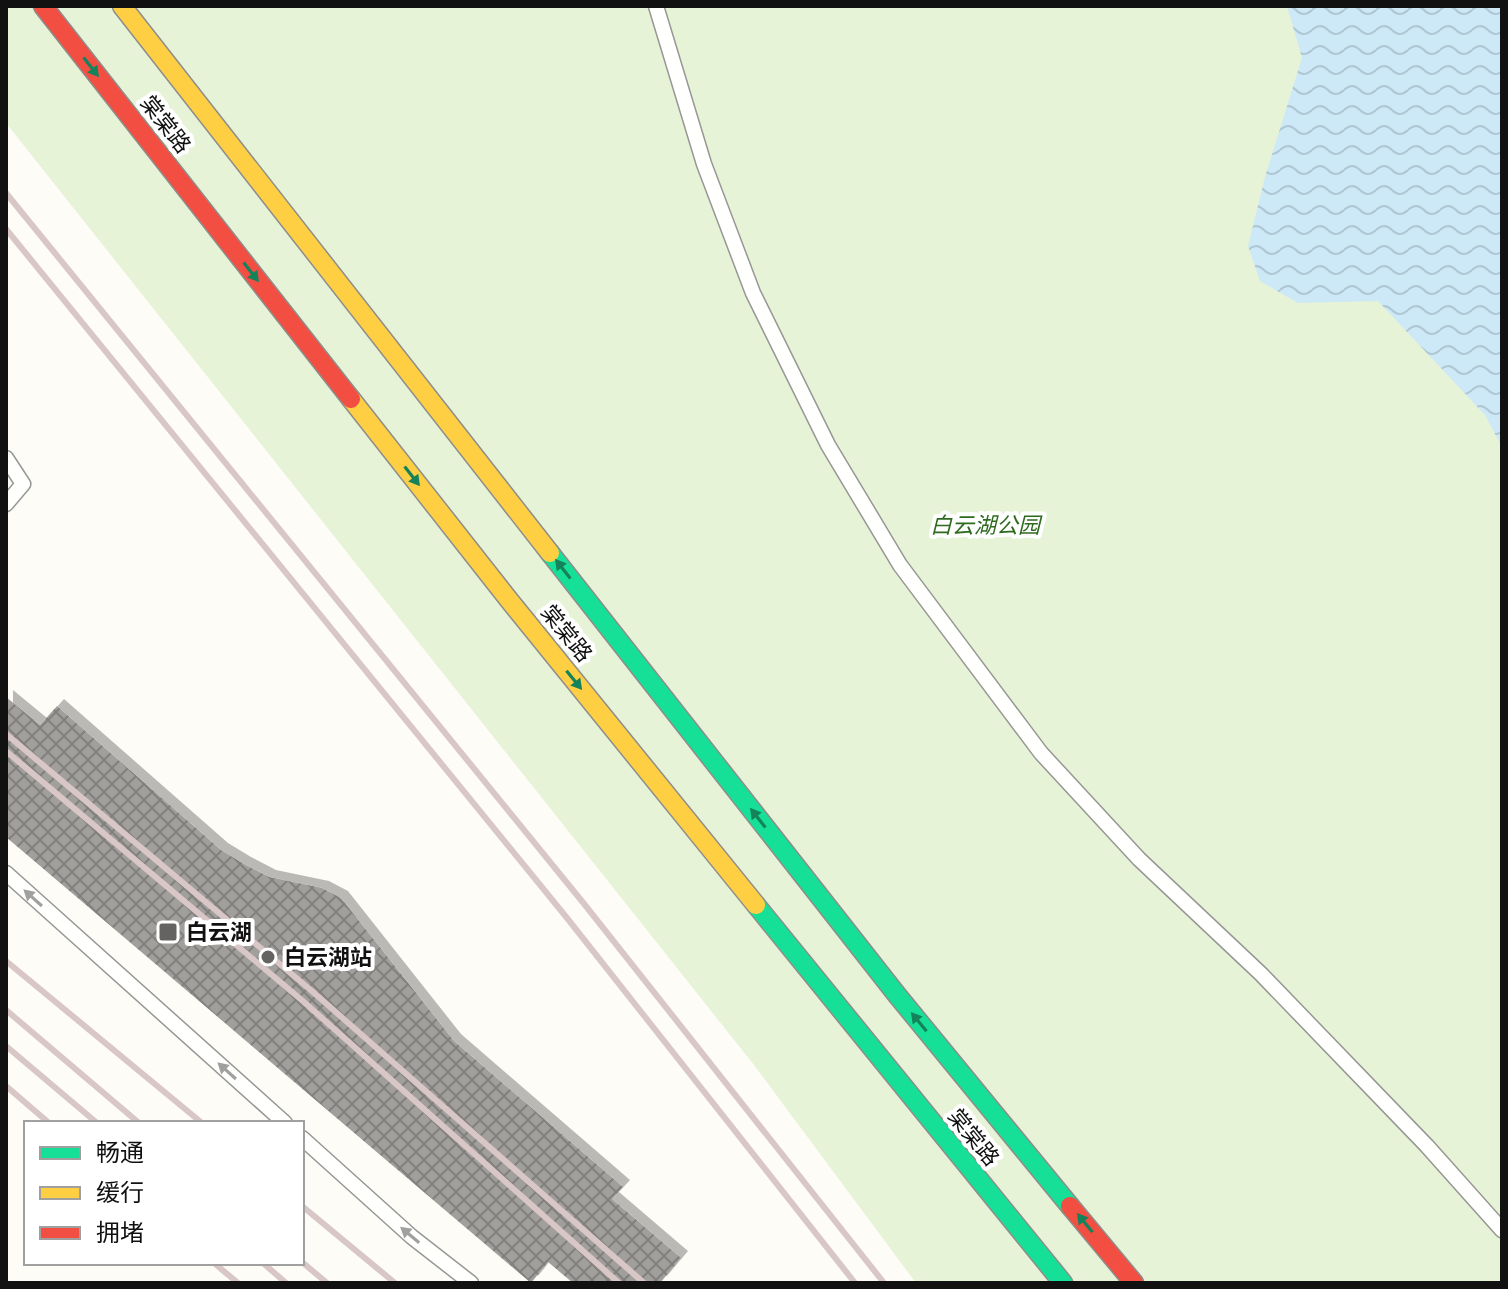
<svg xmlns="http://www.w3.org/2000/svg" width="1508" height="1289" viewBox="0 0 1508 1289" font-family="'Times New Roman','Noto Sans SC',serif">
<style>
.park{fill:#e7f3d7}
.water{fill:url(#water-waves)}
.building{fill:url(#building-cross-hatch);filter:url(#shadow)}
.lines{fill:none;stroke-linecap:round;stroke-linejoin:round}
.lane-casing{stroke:#979795;stroke-width:17}
.fast-casing{stroke:#8e8d8b;stroke-width:21}
.slow-casing{stroke:#8e8d8b;stroke-width:21}
.jam-casing{stroke:#8e8d8b;stroke-width:21}
.lane{stroke:#fffffe;stroke-width:14}
.fast{stroke:#16e098;stroke-width:18}
.slow{stroke:#ffcf43;stroke-width:18}
.jam{stroke:#f24e42;stroke-width:18}
.rail{stroke:#d9c6c7;stroke-width:6}
.oneway{fill:#14835b}
.oneway2{fill:#a0a09f}
.poi-dot{fill:#646362;stroke:#fff;stroke-width:3}
.labels{text-anchor:middle;stroke-width:8;stroke-linejoin:round;paint-order:stroke}
.street-label{font-size:22px;fill:#111;stroke:#fff}
.park-label{font-size:22px;font-style:italic;fill:#2f6b1f;stroke:#fff}
.poi-label{font-size:22px;font-weight:bold;fill:#111;stroke:#fff;text-anchor:start}
</style>
<defs>
<pattern id="water-waves" width="16" height="10" patternUnits="userSpaceOnUse" patternTransform="scale(2)"><rect width="16" height="10" fill="#cde8f7"/><path d="M0 5q4-4 8 0t8 0" fill="none" stroke="#afc6d3"/></pattern>
<pattern id="building-cross-hatch" width="8" height="8" patternUnits="userSpaceOnUse" patternTransform="scale(2)"><rect width="8" height="8" fill="#a19f9c"/><path d="M0 0l8 8M0 8l8-8" fill="none" stroke="#82807e"/></pattern>
<filter id="shadow"><feDropShadow dx="7" dy="-7" stdDeviation="0" flood-color="#0004"/></filter>
</defs>
<rect width="100%" height="100%" fill="#fdfcf7"/>
<path class="park" d="M 6,6 L 1502,6 L 1502,1283 L 916,1283 L 754,1065 L 6,123 Z"/>
<path class="water" d="M 1287,6 L 1502,6 L 1502,447 L 1485,415 L 1378,301 L 1298,303 L 1260,281 L 1248,246 L 1265,177 L 1302,58 Z"/>
<path class="building" d="M 6,697 L 40,725 L 57,706 L 221,850 L 244,864 L 269,877 L 322,888 L 341,898 L 454,1041 L 623,1187 L 612,1199 L 681,1258 L 660,1283 L 573,1283 L 548,1262 L 531,1283 L 6,837 Z"/>
<g class="lines">
<g class="lane-casing">
<path id="lane" d="M 656,6 L 704,164 L 753,293 L 828,445 L 900,565 L 1041,753 L 1139,859 L 1261,974 L 1427,1146 L 1502,1230
M 6,458 L 23,484 L 6,504
M 6,873 L 285,1123
M 302,1138 L 412,1237 L 471,1283"/>
</g>
<g class="fast-casing">
<path id="fast" d="M 550,553 L 897,995 L 1070,1206
M 756,905 L 1063,1283"/>
</g>
<g class="slow-casing">
<path id="slow" d="M 122,6 L 550,553
M 351,399 L 509,600 L 756,905"/>
</g>
<g class="jam-casing">
<path id="jam" d="M 43,6 L 351,399
M 1070,1206 L 1134,1283"/>
</g>
<use href="#lane" class="lane"/>
<use href="#fast" class="fast"/>
<use href="#slow" class="slow"/>
<use href="#jam" class="jam"/>
<path class="rail" d="M 6,193 L 585,905 L 884,1283
M 6,229 L 567,918 L 855,1283
M 6,734 L 313,992 L 644,1283
M 6,751 L 304,1002 L 619,1283
M 6,961 L 202,1123
M 6,1010 L 139,1123
M 6,1046 L 97,1123
M 6,1086 L 49,1123
M 302,1206 L 395,1283
M 302,1262 L 327,1283
M 214,1263 L 238,1283
M 263,1263 L 286,1283"/>
</g>
<defs><path id="oneway-solid" d="M-6-.8H1V-3.2L6.5 0L1 3.2V.8H-6Z" transform="scale(2)"/></defs>
<g class="oneway">
<use href="#oneway-solid" transform="translate(91 67) rotate(52)"/>
<use href="#oneway-solid" transform="translate(251 272) rotate(52)"/>
<use href="#oneway-solid" transform="translate(412 476) rotate(52)"/>
<use href="#oneway-solid" transform="translate(563 569) rotate(-128)"/>
<use href="#oneway-solid" transform="translate(574 680) rotate(51)"/>
<use href="#oneway-solid" transform="translate(758 818) rotate(-128)"/>
<use href="#oneway-solid" transform="translate(919 1022) rotate(-129)"/>
<use href="#oneway-solid" transform="translate(1085 1223) rotate(-129)"/>
</g>
<g class="oneway2">
<use href="#oneway-solid" transform="translate(33 898) rotate(-138)"/>
<use href="#oneway-solid" transform="translate(227 1071) rotate(-138)"/>
<use href="#oneway-solid" transform="translate(410 1235) rotate(-140)"/>
</g>
<g class="poi-dot">
<rect x="158" y="922" width="20" height="20" rx="4"/>
<circle cx="268" cy="957" r="8"/>
</g>
<g class="labels">
<g class="street-label">
<text transform="translate(166 124) rotate(52)" y="8">棠棠路</text>
<text transform="translate(567 633) rotate(51)" y="8">棠棠路</text>
<text transform="translate(974 1137) rotate(51)" y="8">棠棠路</text>
</g>
<g class="park-label">
<text x="985" y="533">白云湖公园</text>
</g>
<g class="poi-label">
<text x="186" y="940">白云湖</text>
<text x="284" y="965">白云湖站</text>
</g>
</g>
<rect width="1508" height="1289" fill="none" stroke="#111111" stroke-width="16"/>
<rect x="24" y="1121" width="280" height="144" fill="#ffffff" stroke="#a0a0a0" stroke-width="2"/>
<rect x="40" y="1147" width="40" height="12" fill="#16e098" stroke="#a0a0a0" stroke-width="2"/>
<text x="96" y="1161" font-size="24" fill="#111111">畅通</text>
<rect x="40" y="1187" width="40" height="12" fill="#ffcf43" stroke="#a0a0a0" stroke-width="2"/>
<text x="96" y="1201" font-size="24" fill="#111111">缓行</text>
<rect x="40" y="1227" width="40" height="12" fill="#f24e42" stroke="#a0a0a0" stroke-width="2"/>
<text x="96" y="1241" font-size="24" fill="#111111">拥堵</text>
</svg>
